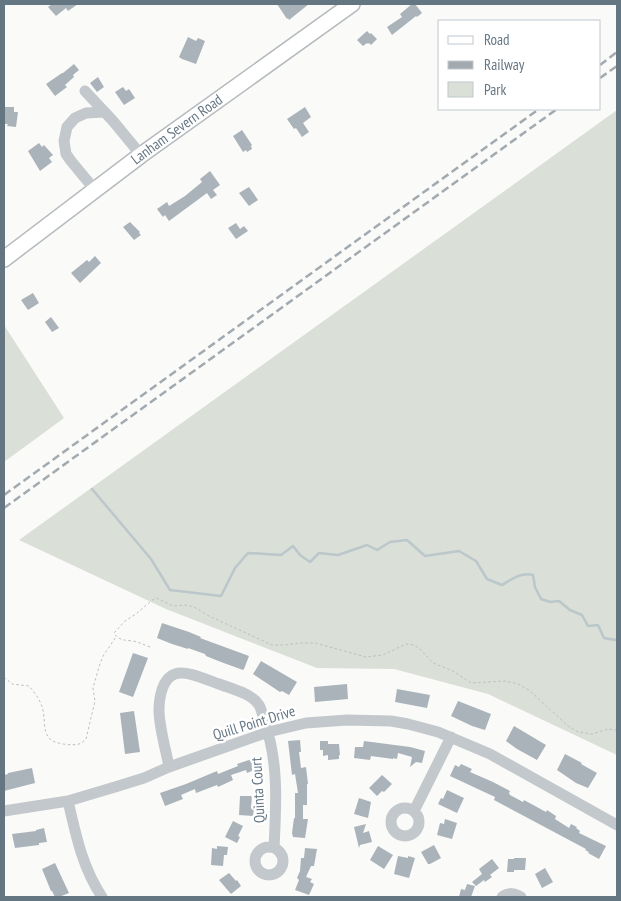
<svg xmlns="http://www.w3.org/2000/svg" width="621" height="901" viewBox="0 0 621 901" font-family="'PT Sans Narrow',sans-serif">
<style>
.green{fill:#dadfd7}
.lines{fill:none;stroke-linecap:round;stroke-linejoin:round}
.stream{stroke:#bbc7cb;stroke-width:2.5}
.building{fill:#aab3b9}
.major-casing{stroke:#b5babe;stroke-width:18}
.path{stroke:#bbbfc2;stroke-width:1;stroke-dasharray:2.5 2.5;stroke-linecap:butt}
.minor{stroke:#c3c8cc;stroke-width:11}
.major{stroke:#fff;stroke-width:15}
.rail{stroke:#a2aab0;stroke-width:2.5;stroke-dasharray:8 4;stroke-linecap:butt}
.labels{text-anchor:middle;stroke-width:5;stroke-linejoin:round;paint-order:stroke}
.street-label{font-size:15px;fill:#657683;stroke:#fff}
</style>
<rect width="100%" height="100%" fill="#fafaf8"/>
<path class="green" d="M 617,110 L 617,755 L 488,694 L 394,669 L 317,668 L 166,609 L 19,540 Z
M 4,325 L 64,418 L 4,462 Z"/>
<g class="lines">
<path class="stream" d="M 92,489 L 151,559 L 170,590 L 221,596 L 235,568 L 248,553 L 281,555 L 293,546 L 300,555 L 310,562 L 319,553 L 338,555 L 367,545 L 377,550 L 390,542 L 407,540 L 425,556 L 459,551 L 476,561 L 487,579 L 502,585 C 512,579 521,572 533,575 L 535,587 L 541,599 L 550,602 L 559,601 L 570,610 L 582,615 L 588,626 L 598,625 L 604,638 L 615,640 L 617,639"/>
</g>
<path class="building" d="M 52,4 L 78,4 L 68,11 L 66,8 L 56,16 L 48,7 Z
M 277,4 L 309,4 L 289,20 L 288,18 L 287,19 Z
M 412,4 L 415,4 L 422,13 L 417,17 L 416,16 L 392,35 L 387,27 L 402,17 L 400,14 Z
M 367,31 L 370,34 L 371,33 L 377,39 L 371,45 L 369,43 L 368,44 L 367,43 L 363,46 L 357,40 Z
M 188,37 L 196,41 L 198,38 L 205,41 L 196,64 L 182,59 L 179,57 Z
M 74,64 L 79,70 L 73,75 L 74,77 L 65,85 L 67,87 L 55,96 L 46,84 L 62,73 L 63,73 Z
M 98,77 L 104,87 L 97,92 L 90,83 Z
M 123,87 L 126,91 L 129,89 L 135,98 L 124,105 L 115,92 Z
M 4,107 L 14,107 L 14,112 L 18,112 L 16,127 L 7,126 L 8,124 L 4,124 Z
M 305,107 L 311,117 L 303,123 L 309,132 L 302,137 L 296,128 L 294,129 L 287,119 Z
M 242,130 L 252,145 L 251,146 L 252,149 L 247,152 L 246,150 L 243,152 L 233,136 Z
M 39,143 L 42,147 L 44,145 L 53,155 L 49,158 L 52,162 L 40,171 L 28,151 Z
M 210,171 L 220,185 L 213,190 L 217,195 L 211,199 L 207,193 L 169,221 L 165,215 L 163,217 L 157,209 L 167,202 L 169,206 L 185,196 L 202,182 L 200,179 Z
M 249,187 L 258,200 L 249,206 L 239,193 Z
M 130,222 L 140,232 L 139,233 L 141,235 L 134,240 L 123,227 Z
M 236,223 L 240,229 L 244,226 L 248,231 L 236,239 L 228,228 Z
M 95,256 L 101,263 L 80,283 L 71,273 L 87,260 L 89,262 Z
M 33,293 L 39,303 L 28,310 L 21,300 Z
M 51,317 L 59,328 L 52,332 L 45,322 Z
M 162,623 L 189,632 L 201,637 L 200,638 L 249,656 L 244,669 L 243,670 L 221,662 L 206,656 L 205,654 L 188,648 L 188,649 L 172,644 L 157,638 Z
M 133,653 L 148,658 L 133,697 L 119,692 Z
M 261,661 L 297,682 L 289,695 L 282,691 L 280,692 L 253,674 Z
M 347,684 L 348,699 L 315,702 L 314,687 Z
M 397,689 L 430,695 L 427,708 L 395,702 Z
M 458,701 L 491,714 L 485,730 L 472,726 L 451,716 Z
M 134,711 L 140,752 L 125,754 L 120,713 Z
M 514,726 L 546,745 L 537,760 L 517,749 L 506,741 Z
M 300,740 L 301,752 L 299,752 L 301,768 L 306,767 L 308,784 L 307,784 L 307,805 L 303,805 L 303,819 L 308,819 L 305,838 L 293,837 L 292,833 L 294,818 L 295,818 L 295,793 L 298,793 L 295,774 L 292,775 L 288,741 Z
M 320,741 L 328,741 L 328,744 L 339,744 L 340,755 L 339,755 L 339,759 L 328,760 L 328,755 L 323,756 L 323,750 L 320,750 Z
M 364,741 L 410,747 L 425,751 L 422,763 L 416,762 L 410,767 L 412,757 L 398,753 L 397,759 L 393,758 L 393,759 L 371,756 L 370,760 L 354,758 L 355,747 L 363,747 Z
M 565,754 L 582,763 L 581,764 L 597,773 L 588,788 L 576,783 L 557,770 Z
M 255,758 L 259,768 L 247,773 L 246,770 L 231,775 L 233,780 L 218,787 L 217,785 L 196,793 L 195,789 L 181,795 L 183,799 L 165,806 L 160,793 L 186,784 L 217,771 L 218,774 L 238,766 L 237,764 Z
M 461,764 L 472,769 L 470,772 L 493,782 L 510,791 L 509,793 L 510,795 L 523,802 L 524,800 L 546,812 L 547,810 L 556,816 L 555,819 L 569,828 L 571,824 L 577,827 L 576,828 L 580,831 L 579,833 L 606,846 L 599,859 L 588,853 L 589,852 L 585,850 L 586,849 L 494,800 L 495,797 L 450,776 L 455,765 L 459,767 Z
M 32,768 L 35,783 L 4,791 L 4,775 L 8,774 L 8,773 Z
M 382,775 L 392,784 L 384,792 L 382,791 L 377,796 L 369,788 Z
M 447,790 L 464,798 L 457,813 L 438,804 L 441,798 L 443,799 Z
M 240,796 L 252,796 L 251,808 L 254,808 L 253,816 L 239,815 Z
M 359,798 L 371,802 L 368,818 L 354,814 Z
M 445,819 L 457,823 L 452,839 L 437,835 L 440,823 L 444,824 Z
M 233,821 L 243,826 L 238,836 L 240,837 L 237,843 L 225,837 Z
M 366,824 L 363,833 L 369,831 L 372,842 L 360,845 L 359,848 L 354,827 Z
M 44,828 L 47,842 L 39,843 L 39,845 L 15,848 L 12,834 L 36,831 L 36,830 Z
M 434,845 L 441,858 L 430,864 L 428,864 L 421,852 Z
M 217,846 L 228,847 L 227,855 L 224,855 L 223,866 L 211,865 L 212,848 L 217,849 Z
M 378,846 L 393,855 L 384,869 L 370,860 Z
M 305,848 L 317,849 L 314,866 L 311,866 L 306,877 L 312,879 L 310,882 L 314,884 L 309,895 L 295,890 L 299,880 L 297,878 L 300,871 L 301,858 L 304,858 Z
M 398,856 L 408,858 L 408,856 L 415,858 L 409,878 L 394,874 Z
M 514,858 L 526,858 L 525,870 L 514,870 L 514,872 L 507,872 L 508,859 L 514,859 Z
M 492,859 L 499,868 L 490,875 L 492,877 L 485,882 L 484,880 L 476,886 L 472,882 L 482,874 L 479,869 Z
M 55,863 L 69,893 L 59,897 L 55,897 L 52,891 L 51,891 L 42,869 Z
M 545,868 L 553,882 L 542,888 L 535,874 Z
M 229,873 L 236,881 L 237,880 L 241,886 L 231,894 L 219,880 Z
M 467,884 L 475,886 L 471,897 L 459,897 L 461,889 L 465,890 Z"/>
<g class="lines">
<g class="major-casing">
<g id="major">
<path id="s1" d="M 4,259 L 141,155 L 352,4"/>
</g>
</g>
<path class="path" d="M 150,647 C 144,645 139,642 133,641 C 125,640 119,641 114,633 L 125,621 L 136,614 L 151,601 L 156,598 L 173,606 L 186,605 L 194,607 L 209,616 L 272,645 L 285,645 L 302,643 L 315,643 L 366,657 L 383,655 L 406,644 L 414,645 L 420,649 L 433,663 L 453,671 L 471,683 L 505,681 L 518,684 L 529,690 L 568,726 L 578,732 L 592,734 L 608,729 L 616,730 L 617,731
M 4,677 L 12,684 L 29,686 C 35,693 41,701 43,710 C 45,719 43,731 49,738 C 53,744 73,746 79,744 C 82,743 84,741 86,739 L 95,701 L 93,688 L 99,667 L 103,656 L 116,637"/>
<path class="minor" d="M 85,91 L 113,121 L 141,155
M 95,190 L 71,161 L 66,154 L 64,141 L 67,127 L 75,118 L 86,113 L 105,112
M 169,767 C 166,750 159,727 159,710 C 159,699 162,678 175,674 C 187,670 207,680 219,684 C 232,689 251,693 259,705 C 262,710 263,718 265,723 C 279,764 276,806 274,848
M 68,801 C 76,835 82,867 102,897
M391 822a14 14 0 1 1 28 0a14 14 0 1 1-28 0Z
M 4,811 L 68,801 L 115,787 L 144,778 L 169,767 L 268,732 L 306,723 L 347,720 L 391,721 L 408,724 L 438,732 L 490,754 L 617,825
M 414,811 L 451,737
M255 861a14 14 0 1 1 28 0a14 14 0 1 1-28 0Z
M 502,897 C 508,892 515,893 521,897"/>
<use href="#major" class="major"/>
<path class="rail" d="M 600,65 L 617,52
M 600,78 L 617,66
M 4,495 L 539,109
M 4,508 L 557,109"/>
</g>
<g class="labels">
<g class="street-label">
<text dy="5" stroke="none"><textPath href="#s1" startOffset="216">Lanham Severn Road</textPath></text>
<text transform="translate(254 723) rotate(-17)" y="5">Quill Point Drive</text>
<text transform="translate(258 790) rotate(-93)" y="5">Quinta Court</text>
</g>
</g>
<rect width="621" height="901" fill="none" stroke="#657683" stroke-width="10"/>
<rect x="438" y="20" width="162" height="90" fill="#ffffff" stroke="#c1c8cd"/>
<rect x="448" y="36" width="25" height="8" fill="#ffffff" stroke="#c1c8cd"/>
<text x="484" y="45" font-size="15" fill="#657683">Road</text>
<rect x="448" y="61" width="25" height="8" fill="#a2aab0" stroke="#c1c8cd"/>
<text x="484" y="70" font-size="15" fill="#657683">Railway</text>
<rect x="448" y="82" width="25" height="15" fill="#dadfd7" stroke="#c1c8cd"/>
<text x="484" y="95" font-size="15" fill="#657683">Park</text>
</svg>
